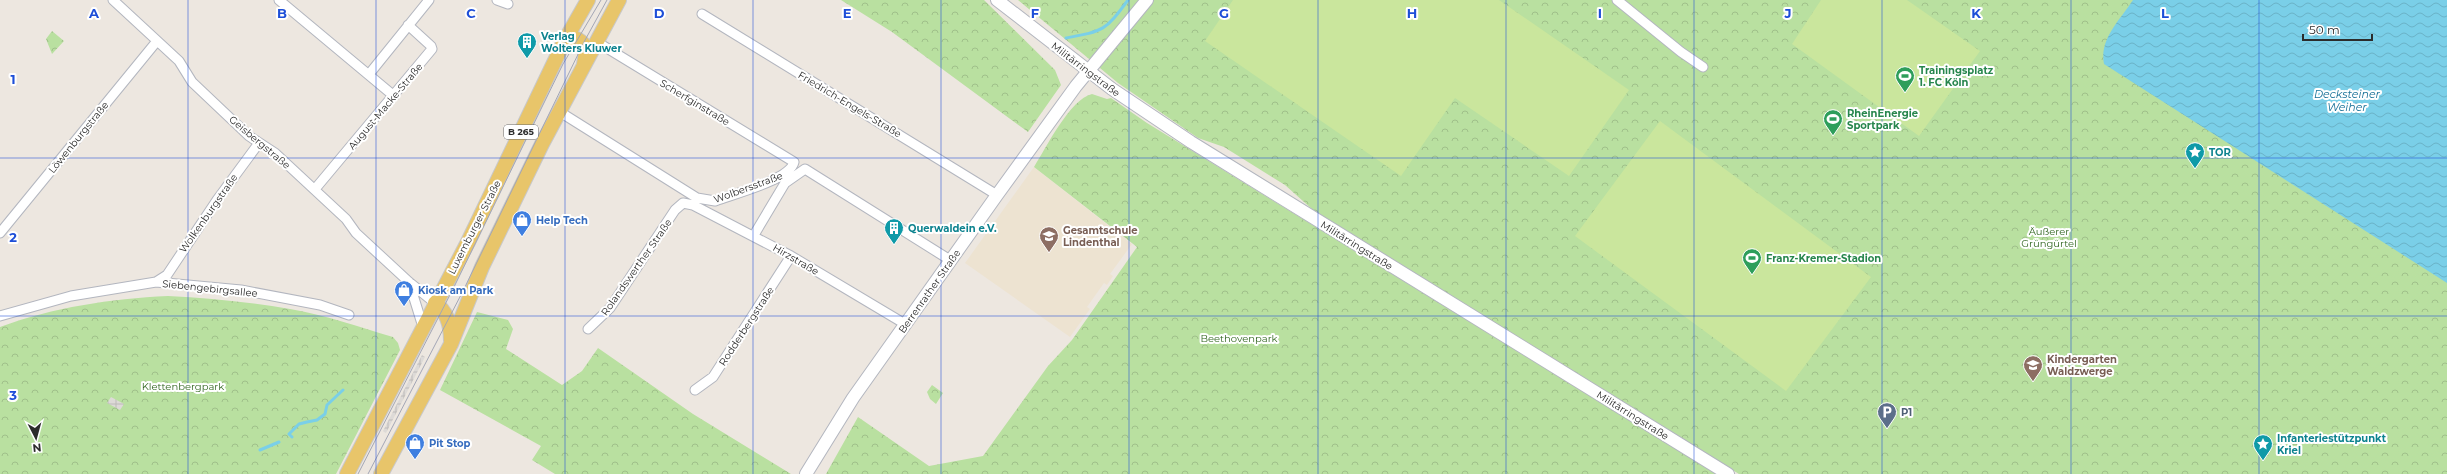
<svg xmlns="http://www.w3.org/2000/svg" width="2447" height="474" viewBox="0 0 2447 474" font-family="Montserrat,sans-serif">
<style>
.education{fill:#ede3d1}
.park{fill:url(#park-crowns)}
.pitch{fill:#cae69d}
.plaza{fill:url(#plaza-grid)}
.water{fill:url(#water-waves)}
.lines{fill:none;stroke-linecap:round;stroke-linejoin:round}
.stream{stroke:#7acfe8;stroke-width:3}
.street-casing{stroke:#b3b6bf;stroke-width:11}
.secondary-casing{stroke:#b3b6bf;stroke-width:14}
.primary-casing{stroke:#c8c8c8;stroke-width:16}
.street{stroke:#fff;stroke-width:9}
.secondary{stroke:#fff;stroke-width:12}
.primary{stroke:#e8c56a;stroke-width:14}
.tram{stroke:#a3a6b5;stroke-width:1}
.grid{fill:none;stroke:#1d4ed8;stroke-width:1;stroke-opacity:0.55}
.labels{text-anchor:middle;stroke-width:4;stroke-linejoin:round;paint-order:stroke}
.shield{fill:#fff;stroke:#6b6b6b;stroke-width:1}
.shield-label{font-size:9px;font-weight:bold;fill:#2c2c2c}
.culture-label{font-size:10px;font-weight:bold;fill:#0d838f;stroke:#fff;text-anchor:start}
.street-label{font-size:10px;fill:#2c2c2c;stroke:#fff}
.leisure-label{font-size:10px;font-weight:bold;fill:#27864d;stroke:#fff;text-anchor:start}
.shop-label{font-size:10px;font-weight:bold;fill:#366cbe;stroke:#fff;text-anchor:start}
.education-label{font-size:10px;font-weight:bold;fill:#785e54;stroke:#fff;text-anchor:start}
.park-label{font-size:10px;fill:#316620;stroke:#fff}
.service-label{font-size:10px;font-weight:bold;fill:#4e5e75;stroke:#fff;text-anchor:start}
.water-label{font-size:11px;font-style:italic;fill:#167097;stroke:#fff}
.grid-label{font-size:13px;text-anchor:middle;font-weight:bold;fill:#1d4ed8;stroke:#fff;stroke-width:4;stroke-linejoin:round;paint-order:stroke}
</style>
<defs>
<pattern id="park-crowns" width="20" height="18" patternUnits="userSpaceOnUse"><rect width="20" height="18" fill="#b9e0a0"/><path d="M2 6a3 3 0 1 1 6 0M12 15a3 3 0 1 1 6 0" fill="none" stroke="#9fc08a"/></pattern>
<pattern id="plaza-grid" width="8" height="8" patternUnits="userSpaceOnUse"><rect width="8" height="8" fill="#dddad7"/><path d="M0 4h8M4 0v8" fill="none" stroke="#bebbb9"/></pattern>
<pattern id="water-waves" width="16" height="10" patternUnits="userSpaceOnUse"><rect width="16" height="10" fill="#7acfe8"/><path d="M0 5q4-4 8 0t8 0" fill="none" stroke="#6ab2c7"/></pattern>
</defs>
<rect width="100%" height="100%" fill="#ede7e0"/>
<path class="education" d="M 1034,167 L 1132,244 L 1110,274 L 1113,276 L 1107,285 L 1104,283 L 1087,307 L 1090,309 L 1070,337 L 965,263 Z"/>
<path class="park" d="M 841,0 L 984,0 L 1055,70 L 1061,85 L 1028,132 L 892,32 Z
M 1018,0 L 2447,0 L 2447,474 L 1739,474 L 1313,210 L 1285,185 L 1224,147 L 1198,138 L 1118,83 Z
M 52,31 L 64,41 L 52,54 L 46,39 Z
M 1092,94 L 1107,99 L 1111,98 L 1147,123 L 1717,474 L 826,474 L 858,417 L 929,466 L 983,456 L 1048,366 L 1072,340 L 1137,247 L 1034,167 C 1046,148 1070,99 1092,94 Z
M 168,296 C 209,298 249,302 290,309 C 325,315 359,327 393,337 L 398,343 L 400,350 L 336,474 L 0,474 L 0,327 C 54,307 110,299 168,296 Z
M 477,312 L 508,320 L 513,329 L 506,349 L 562,385 L 582,371 L 598,348 L 693,414 L 791,474 L 555,474 L 532,460 L 541,446 L 440,390 Z
M 932,385 L 943,393 L 936,404 L 930,399 L 927,392 Z"/>
<path class="pitch" d="M 1233,0 L 1499,0 L 1629,90 L 1569,176 L 1455,98 L 1401,176 L 1205,41 Z
M 1821,0 L 1907,0 L 1980,51 L 1919,136 L 1792,44 Z
M 1660,121 L 1871,277 L 1786,391 L 1575,236 Z"/>
<path class="plaza" d="M 422,355 L 425,357 L 386,433 L 384,432 L 383,431 Z
M 111,397 L 124,404 L 120,410 L 107,403 Z"/>
<path class="water" d="M 2133,0 L 2447,0 L 2447,283 L 2104,64 C 2099,39 2120,20 2133,0 Z"/>
<g class="lines">
<path class="stream" d="M 1066,38 C 1104,31 1105,31 1128,0
M 307,422 L 317,420 L 325,414 L 327,405 L 343,390
M 292,437 L 289,434 L 299,424 L 307,422
M 260,450 L 279,442"/>
<g class="street-casing">
<path id="street" d="M 113,0 L 179,61 L 192,82 L 249,136 L 275,153 L 346,219 L 356,233 L 409,282 L 435,303
M 279,0 L 394,96
M 497,0 L 508,4
M 1617,0 L 1681,52 L 1703,67
M 702,14 L 997,195
M 370,73 L 429,0
M 560,112 L 697,198 L 715,201 C 733,194 790,180 794,162 L 597,42
M 315,189 L 432,49 L 431,46 L 408,25
M 0,233 L 157,41
M 754,235 L 785,183 L 805,169 L 950,260
M 156,282 L 167,275 L 217,200 L 259,143
M 409,282 L 423,327
M 0,316 L 71,296 L 156,282 L 241,290 L 320,305 L 349,315
M 588,329 L 610,308 L 675,210 L 683,203 L 693,205 L 791,256 L 905,324
M 695,390 L 713,377 L 791,256"/>
</g>
<g class="secondary-casing">
<path id="secondary" d="M 997,0 L 1112,89 L 1191,142 L 1728,474
M 806,474 L 853,398 L 997,195 L 1076,86 L 1147,0"/>
</g>
<g class="primary-casing">
<path id="primary" d="M 564,42 L 577,39 C 588,45 586,52 584,64
M 435,303 C 448,312 451,327 451,341
M 347,474 L 468,242 L 564,42 L 588,0
M 381,474 L 451,344 L 482,267 L 542,144 L 619,0"/>
</g>
<use href="#street" class="street"/>
<use href="#secondary" class="secondary"/>
<use href="#primary" class="primary"/>
<path class="tram" d="M 358,474 L 454,287 L 563,64 L 601,0
M 368,474 L 463,291 L 584,42 L 607,0"/>
</g>
<path class="grid" d="M 188,0 L 188,474M 376,0 L 376,474M 565,0 L 565,474M 753,0 L 753,474M 941,0 L 941,474M 1129,0 L 1129,474M 1318,0 L 1318,474M 1506,0 L 1506,474M 1694,0 L 1694,474M 1882,0 L 1882,474M 2071,0 L 2071,474M 2259,0 L 2259,474M 0,158 L 2447,158M 0,316 L 2447,316"/>
<defs>
<g id="building-pin" transform="scale(1)"><path d="M0 17L-7.5 6A9.5 9.5 0 1 1 7.5 6Z" fill="#0f9aa8" stroke="#fff"/><path d="M-4-6H4V6H1V3H-1V6H-4ZM-2.5-4.3h1.7v1.8h-1.7ZM.8-4.3h1.7v1.8H.8ZM-2.5-1h1.7V.8h-1.7ZM.8-1h1.7V.8H.8Z" fill="#fff"/></g>
<g id="stadium-pin" transform="scale(1)"><path d="M0 17L-7.5 6A9.5 9.5 0 1 1 7.5 6Z" fill="#2e9e5b" stroke="#fff"/><path d="M0-5a6.5 5 0 1 0 0 10a6.5 5 0 1 0 0-10ZM-3.5-1.8h7v3.6h-7Z" fill="#fff"/></g>
<g id="sight-pin" transform="scale(1)"><path d="M0 17L-7.5 6A9.5 9.5 0 1 1 7.5 6Z" fill="#0f9aa8" stroke="#fff"/><path d="M0-6L1.8-2.2L6-1.7L2.9 1.2L3.7 5.4L0 3.3L-3.7 5.4L-2.9 1.2L-6-1.7L-1.8-2.2Z" fill="#fff"/></g>
<g id="shop-pin" transform="scale(1)"><path d="M0 17L-7.5 6A9.5 9.5 0 1 1 7.5 6Z" fill="#3f7fe0" stroke="#fff"/><path d="M-5-2.5h2.3a2.7 3.5 0 0 1 5.4 0H5L5.5 6h-11ZM-1.5-2.5h3a1.5 2.3 0 0 0-3 0Z" fill="#fff"/></g>
<g id="school-pin" transform="scale(1)"><path d="M0 17L-7.5 6A9.5 9.5 0 1 1 7.5 6Z" fill="#8d6e63" stroke="#fff"/><path d="M0-5L7-2L0 1L-7-2ZM-4 1L0 2.5L4 1V4Q0 6-4 4Z" fill="#fff"/></g>
<g id="parking-pin" transform="scale(1)"><path d="M0 17L-7.5 6A9.5 9.5 0 1 1 7.5 6Z" fill="#5c6f8a" stroke="#fff"/><path d="M-3.5-5.5H1a3.5 3.5 0 0 1 0 7H-1V5.5H-3.5ZM-1-3.4V-.6H.8a1.4 1.4 0 0 0 0-2.8Z" fill="#fff"/></g>
</defs>
<g fill-rule="evenodd">
<use href="#building-pin" x="527" y="42"/>
<use href="#stadium-pin" x="1905" y="76"/>
<use href="#stadium-pin" x="1833" y="119"/>
<use href="#sight-pin" x="2195" y="152"/>
<use href="#shop-pin" x="522" y="220"/>
<use href="#building-pin" x="894" y="228"/>
<use href="#school-pin" x="1049" y="236"/>
<use href="#stadium-pin" x="1752" y="258"/>
<use href="#shop-pin" x="404" y="290"/>
<use href="#school-pin" x="2033" y="365"/>
<use href="#parking-pin" x="1887" y="412"/>
<use href="#shop-pin" x="415" y="443"/>
<use href="#sight-pin" x="2263" y="444"/>
</g>
<g class="labels">
<rect class="shield" x="504" y="125" width="34" height="14" rx="3"/>
<g class="shield-label">
<text x="521" y="135">B 265</text>
</g>
<g class="culture-label">
<text x="541" y="40">Verlag<tspan x="541" dy="12">Wolters Kluwer</tspan></text>
<text x="2209" y="156">TOR</text>
<text x="908" y="232">Querwaldein e.V.</text>
<text x="2277" y="442">Infanteriestützpunkt<tspan x="2277" dy="12">Kriel</tspan></text>
</g>
<g class="street-label">
<text transform="translate(1086 69) rotate(37)" y="4">Militärringstraße</text>
<text transform="translate(695 102) rotate(31)" y="4">Scherfginstraße</text>
<text transform="translate(850 104) rotate(31)" y="4">Friedrich-Engels-Straße</text>
<text transform="translate(385 106) rotate(-50)" y="4">August-Macke-Straße</text>
<text transform="translate(78 137) rotate(-51)" y="4">Löwenburgstraße</text>
<text transform="translate(260 142) rotate(40)" y="4">Geisbergstraße</text>
<text transform="translate(748 187) rotate(-20)" y="4">Wolbersstraße</text>
<text transform="translate(208 213) rotate(-55)" y="4">Wolkenburgstraße</text>
<text transform="translate(474 227) rotate(-63)" y="4">Luxemburger Straße</text>
<text transform="translate(1357 245) rotate(32)" y="4">Militärringstraße</text>
<text transform="translate(796 259) rotate(30)" y="4">Hirzstraße</text>
<text transform="translate(636 267) rotate(-55)" y="4">Rolandswerther Straße</text>
<text transform="translate(210 288) rotate(6)" y="4">Siebengebirgsallee</text>
<text transform="translate(929 291) rotate(-55)" y="4">Berrenrather Straße</text>
<text transform="translate(746 326) rotate(-57)" y="4">Rodderbergstraße</text>
<text transform="translate(1633 415) rotate(32)" y="4">Militärringstraße</text>
</g>
<g class="leisure-label">
<text x="1919" y="74">Trainingsplatz<tspan x="1919" dy="12">1. FC Köln</tspan></text>
<text x="1847" y="117">RheinEnergie<tspan x="1847" dy="12">Sportpark</tspan></text>
<text x="1766" y="262">Franz-Kremer-Stadion</text>
</g>
<g class="shop-label">
<text x="536" y="224">Help Tech</text>
<text x="418" y="294">Kiosk am Park</text>
<text x="429" y="447">Pit Stop</text>
</g>
<g class="education-label">
<text x="1063" y="234">Gesamtschule<tspan x="1063" dy="12">Lindenthal</tspan></text>
<text x="2047" y="363">Kindergarten<tspan x="2047" dy="12">Waldzwerge</tspan></text>
</g>
<g class="park-label">
<text x="2049" y="235">Äußerer<tspan x="2049" dy="12">Grüngürtel</tspan></text>
<text x="1239" y="342">Beethovenpark</text>
<text x="183" y="390">Klettenbergpark</text>
</g>
<g class="service-label">
<text x="1901" y="416">P1</text>
</g>
<g class="water-label">
<text x="2347" y="98">Decksteiner<tspan x="2347" dy="13">Weiher</tspan></text>
</g>
</g>
<g class="grid-label">
<text x="94" y="18">A</text>
<text x="282" y="18">B</text>
<text x="471" y="18">C</text>
<text x="659" y="18">D</text>
<text x="847" y="18">E</text>
<text x="1035" y="18">F</text>
<text x="1224" y="18">G</text>
<text x="1412" y="18">H</text>
<text x="1600" y="18">I</text>
<text x="1788" y="18">J</text>
<text x="1976" y="18">K</text>
<text x="2165" y="18">L</text>
<text x="13" y="84">1</text>
<text x="13" y="242">2</text>
<text x="13" y="400">3</text>
</g>
<g transform="translate(36 438) rotate(174)" stroke="#ffffff" stroke-width="3" paint-order="stroke">
<path d="M0-3L7 15L0 10L-7 15Z" fill="#2c2c2c"/>
<text y="-6" font-size="11" font-weight="bold" text-anchor="middle" fill="#2c2c2c">N</text>
</g>
<path d="M2303 34v6h69v-6" fill="none" stroke="#2c2c2c" stroke-width="2"/>
<text x="2309" y="34" font-size="12" fill="#2c2c2c" stroke="#ffffff" stroke-width="3" paint-order="stroke">50 m</text>
</svg>
